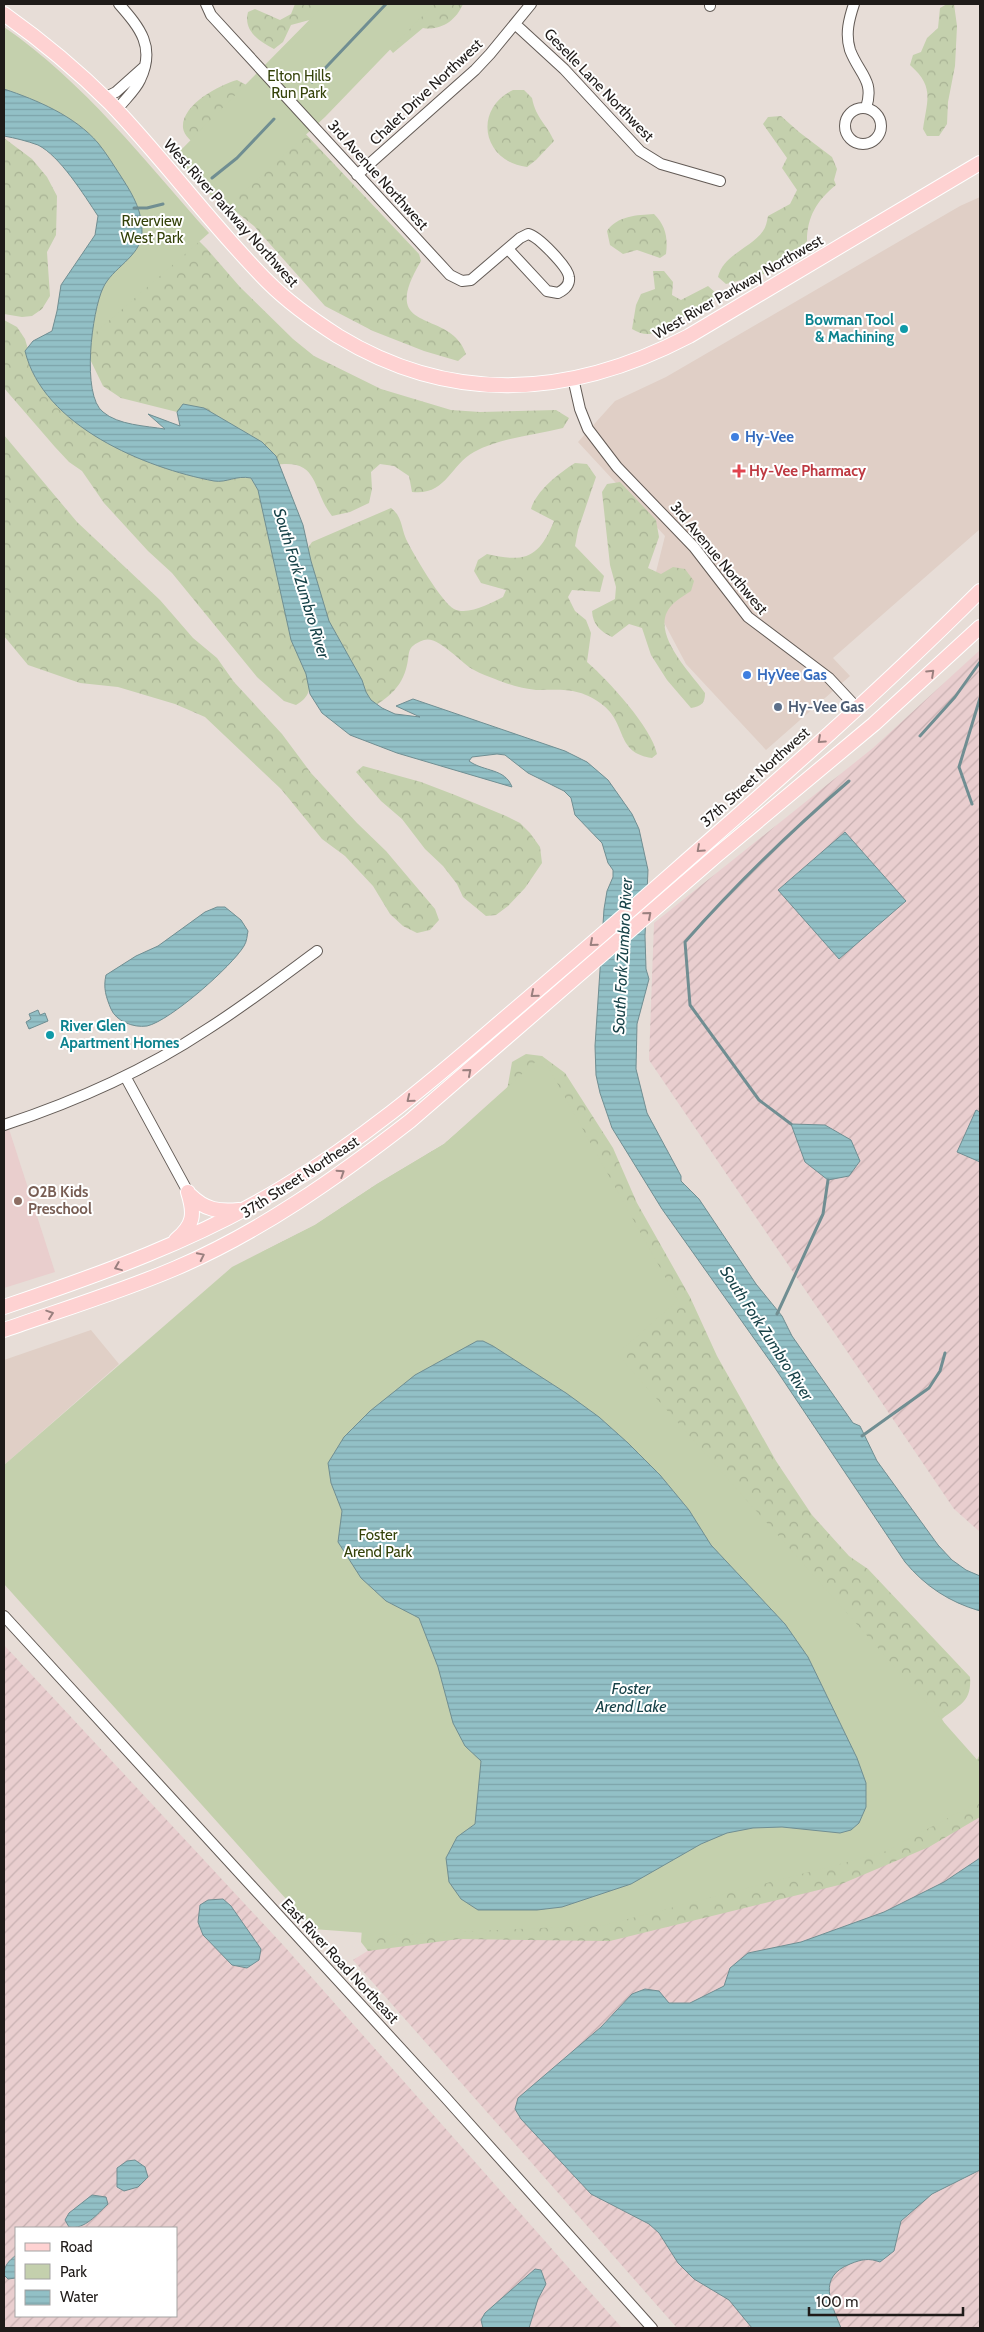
<svg xmlns="http://www.w3.org/2000/svg" width="984" height="2332" viewBox="0 0 984 2332" font-family="Cabin,sans-serif">
<style>
.built{fill:#e0cfc6}
.industrial{fill:url(#industrial-furrows);fill-rule:evenodd}
.education{fill:#e9cecd}
.forest{fill:url(#forest-crowns)}
.green{fill:#c4d0ad}
.water{fill:url(#water-rules);stroke:#708e92}
.lines{fill:none;stroke-linecap:round;stroke-linejoin:round}
.stream{stroke:#708e92;stroke-width:3}
.minor-casing{stroke:#635b56;stroke-width:12}
.major-casing{stroke:#fff;stroke-width:16}
.minor{stroke:#fff;stroke-width:10}
.major{stroke:#fed2d2;stroke-width:14}
.oneway{stroke:#9a807f}
.culture-dot{fill:#0f9aa8;stroke:#fff;stroke-width:2}
.shop-dot{fill:#3f7fe0;stroke:#fff;stroke-width:2}
.health-dot{fill:#e0444e;stroke:#fff;stroke-width:2}
.service-dot{fill:#5c6f8a;stroke:#fff;stroke-width:2}
.education-dot{fill:#8d6e63;stroke:#fff;stroke-width:2}
.labels{text-anchor:middle;stroke-width:4;stroke-linejoin:round;paint-order:stroke}
.park-label{font-size:15px;fill:#344209;stroke:#fff}
.street-label{font-size:15px;fill:#1f1b19;stroke:#fff}
.culture-label{font-size:15px;font-weight:bold;fill:#0d838f;stroke:#fff;text-anchor:end}
.shop-label{font-size:15px;font-weight:bold;fill:#366cbe;stroke:#fff;text-anchor:start}
.health-label{font-size:15px;font-weight:bold;fill:#be3a42;stroke:#fff;text-anchor:start}
.service-label{font-size:15px;font-weight:bold;fill:#4e5e75;stroke:#fff;text-anchor:start}
.education-label{font-size:15px;font-weight:bold;fill:#785e54;stroke:#fff;text-anchor:start}
.water-label{font-size:16px;font-style:italic;fill:#174248;stroke:#fff}
</style>
<defs>
<pattern id="industrial-furrows" width="10" height="10" patternUnits="userSpaceOnUse" patternTransform="scale(1.25)"><rect width="10" height="10" fill="#e9cecf"/><path d="M-1 1l2-2M0 10L10 0M9 11l2-2" fill="none" stroke="#c7b0b1"/></pattern>
<pattern id="forest-crowns" width="20" height="18" patternUnits="userSpaceOnUse" patternTransform="scale(1.25)"><rect width="20" height="18" fill="#c4d0ad"/><path d="M2 6a3 3 0 1 1 6 0M12 15a3 3 0 1 1 6 0" fill="none" stroke="#a8b294"/></pattern>
<pattern id="water-rules" width="6" height="5" patternUnits="userSpaceOnUse" patternTransform="scale(1.25)"><rect width="6" height="5" fill="#92c0c6"/><path d="M0 2.5h6" fill="none" stroke="#7da4aa"/></pattern>
</defs>
<rect width="100%" height="100%" fill="#e7ddd7"/>
<path class="built" d="M 980,197 L 980,529 L 833,658 L 850,676 L 766,750 L 686,664 L 650,596 L 665,536 L 578,442 L 615,401 L 666,377 L 960,206 Z
M 91,1330 L 119,1364 L 4,1465 L 4,1360 Z"/>
<path class="industrial" d="M 980,650 L 980,1532 L 954,1509 L 649,1060 L 654,923 L 873,748 Z
M 4,1645 L 284,1946 L 622,2328 L 4,2328 ZM 16,2228 L 176,2228 L 176,2316 L 16,2316 Z
M 980,1801 L 980,2328 L 677,2328 L 353,1960 L 393,1935 Z"/>
<path class="education" d="M 9,1129 L 55,1272 L 4,1288 L 4,1131 Z"/>
<path class="forest" d="M 295,4 L 332,4 L 317,18 L 291,25 L 283,42 L 274,49 C 259,41 243,31 248,12 L 255,9 L 280,20 L 291,14 Z
M 429,4 L 463,4 C 456,21 440,31 423,28 L 393,53 L 387,46 Z
M 947,4 L 954,4 L 957,26 L 955,66 L 948,102 L 947,124 L 939,136 L 927,136 L 923,129 C 927,100 935,87 910,65 L 913,55 L 921,52 L 927,38 L 938,28 L 940,8 Z
M 4,46 L 207,249 L 240,287 L 293,339 L 314,356 L 381,389 L 451,410 L 480,412 L 556,410 L 569,418 L 563,428 C 534,435 500,438 474,452 C 450,465 446,496 412,492 L 409,476 L 394,466 L 380,464 L 371,472 L 372,489 L 369,503 L 350,512 L 332,516 C 311,489 320,458 275,465 L 186,409 L 177,412 L 121,398 L 103,386 L 87,353 L 93,326 L 129,241 Z
M 237,80 L 250,87 L 197,147 C 192,141 184,136 183,128 C 181,105 219,85 237,80 Z
M 513,90 L 524,90 L 532,98 C 536,119 547,124 554,141 L 536,160 L 527,167 C 483,162 472,110 513,90 Z
M 781,116 L 799,132 L 832,157 L 837,169 L 834,180 L 836,185 C 817,200 807,217 807,241 L 788,262 L 772,272 L 726,284 L 718,277 C 723,255 751,248 763,231 C 766,227 767,221 768,216 L 790,204 L 797,190 L 782,168 L 787,158 L 763,124 L 768,117 Z
M 301,129 L 419,254 L 421,261 C 376,337 450,307 466,354 L 458,361 L 424,351 L 373,331 L 325,306 L 254,226 L 225,203 Z
M 4,138 L 32,159 L 47,177 L 57,196 L 56,235 L 47,252 L 50,296 L 42,309 L 32,316 L 22,317 L 4,314 Z
M 654,214 C 666,226 668,238 666,254 L 660,258 L 637,250 L 623,254 L 610,245 L 607,231 C 617,216 637,215 654,214 Z
M 653,271 L 664,271 L 673,282 L 672,295 L 681,300 L 708,286 L 717,294 C 715,298 713,305 710,308 C 702,316 690,314 681,318 C 661,324 656,343 632,329 L 636,305 L 641,294 L 655,289 Z
M 4,320 L 17,327 L 25,339 L 30,356 L 61,403 L 240,470 L 251,478 L 258,490 L 311,674 C 310,689 310,697 296,705 L 284,701 L 257,677 L 172,573 L 148,551 L 104,503 L 82,471 L 69,462 L 55,447 L 4,388 Z
M 4,435 L 77,522 L 160,600 L 193,638 L 217,658 L 234,682 L 282,734 L 311,773 L 357,823 L 386,851 L 435,909 L 439,920 L 430,930 L 417,933 L 403,926 L 390,914 L 373,886 L 345,856 L 322,839 L 281,789 L 205,717 L 175,704 L 118,687 L 80,683 L 28,665 L 4,636 Z
M 575,463 L 587,464 L 596,477 L 578,530 L 575,546 L 604,576 L 600,592 L 572,590 L 568,597 L 575,611 L 586,620 L 591,633 L 587,662 C 608,680 652,728 657,754 L 652,758 C 616,753 627,725 604,706 C 580,687 563,690 536,690 C 523,689 507,684 495,679 C 488,676 481,674 474,670 C 462,664 438,635 424,640 C 404,647 411,654 406,669 C 400,691 381,704 361,712 L 303,555 L 312,542 L 391,508 C 402,516 401,527 406,539 C 412,552 442,603 454,609 C 468,616 491,603 503,597 L 506,590 L 481,583 L 474,571 L 478,560 L 487,554 C 525,563 539,558 554,521 L 531,509 C 536,491 559,473 575,463 Z
M 620,482 L 656,520 L 659,537 L 648,568 L 661,574 L 673,567 L 685,569 L 694,581 L 691,591 C 686,594 680,598 675,602 C 644,628 690,671 705,693 C 705,703 702,706 691,708 L 667,680 L 651,655 L 642,628 L 629,624 L 612,637 C 600,631 593,625 592,611 L 615,599 L 616,587 L 610,565 L 602,492 L 607,484 Z
M 363,766 L 421,782 L 455,795 L 506,816 L 520,823 L 530,833 L 540,847 L 542,863 L 525,888 L 508,906 L 496,915 L 486,916 L 463,897 L 457,884 L 443,866 L 425,849 L 402,819 L 381,801 L 356,772 Z
M 526,1054 L 542,1056 L 565,1073 L 613,1148 L 637,1203 L 690,1297 L 717,1356 L 776,1461 L 812,1515 L 849,1556 L 868,1569 L 970,1677 C 972,1702 959,1705 942,1719 L 971,1771 L 980,1754 L 980,1817 L 929,1847 L 839,1885 L 610,1941 L 459,1939 L 368,1951 L 361,1942 L 362,1928 L 262,1252 L 315,1225 L 377,1184 L 444,1144 L 507,1090 L 512,1062 Z"/>
<path class="green" d="M 325,4 L 434,4 L 325,117 L 224,210 L 175,156 Z
M 4,27 C 84,82 145,161 209,233 L 63,361 L 110,207 L 4,111 Z
M 542,1056 L 678,1300 L 617,1354 L 980,1763 L 980,1801 L 882,1853 L 605,1925 L 393,1935 L 313,1929 L 4,1584 L 4,1465 L 232,1267 L 315,1225 L 377,1184 L 444,1144 Z"/>
<path class="water" d="M 4,89 C 37,100 75,116 98,143 C 107,154 114,166 122,178 C 133,195 143,212 142,234 C 140,257 112,268 103,288 C 92,311 81,395 103,412 C 118,425 146,426 165,429 L 148,414 L 180,426 L 177,412 L 183,404 L 204,408 L 262,442 L 276,456 L 303,525 L 311,561 L 329,621 L 362,680 L 366,692 L 371,700 L 382,708 L 395,714 L 420,717 L 396,706 L 413,699 L 565,751 L 587,762 L 608,780 L 632,814 L 639,829 L 648,870 L 645,936 L 646,969 L 649,979 L 637,1024 L 636,1069 L 647,1113 L 681,1176 L 681,1181 L 699,1199 L 756,1284 L 782,1316 L 792,1336 L 853,1423 L 860,1426 L 877,1461 L 938,1545 L 952,1560 L 966,1570 L 980,1576 L 980,1611 C 949,1602 925,1586 905,1562 L 775,1368 L 662,1209 L 612,1128 L 600,1093 L 596,1075 L 595,1046 L 604,909 L 607,891 L 613,877 L 613,870 L 608,863 L 602,843 L 575,815 L 571,798 L 564,791 L 528,773 L 505,755 L 497,754 L 472,757 L 469,761 C 484,772 505,768 512,787 L 397,753 L 350,735 L 322,713 L 310,694 L 306,674 L 291,640 L 258,490 L 251,478 C 236,475 227,483 214,481 C 145,468 43,426 25,351 L 33,341 L 52,331 L 57,311 L 61,285 L 95,235 L 98,216 C 84,195 60,156 38,145 C 27,141 15,138 4,136 Z
M 845,832 L 906,901 L 839,959 L 778,890 Z
M 217,907 L 225,907 L 241,920 L 248,931 C 247,936 247,941 244,946 C 232,966 170,1021 147,1026 C 133,1028 116,1021 111,1009 C 106,997 103,988 106,975 L 136,956 L 158,946 L 205,912 Z
M 38,1010 L 40,1015 L 45,1013 L 48,1021 L 29,1029 L 26,1022 L 31,1019 L 29,1014 Z
M 976,1110 L 980,1112 L 980,1162 L 957,1152 Z
M 791,1124 L 825,1125 L 851,1140 L 860,1161 L 849,1176 L 828,1180 L 805,1162 Z
M 477,1341 L 483,1341 L 493,1346 L 566,1393 L 599,1417 L 628,1443 L 660,1475 L 689,1510 L 711,1545 L 785,1624 L 808,1657 L 857,1758 L 866,1783 L 866,1807 L 859,1823 L 851,1830 L 840,1833 L 782,1827 L 753,1828 L 727,1833 L 701,1844 L 631,1884 L 562,1907 L 537,1910 L 478,1910 L 461,1899 L 449,1882 L 446,1858 L 457,1837 L 475,1824 L 481,1761 L 465,1746 L 453,1723 L 438,1667 L 419,1618 L 386,1601 L 361,1578 L 338,1542 L 342,1511 L 331,1483 L 328,1463 L 344,1437 L 370,1411 L 415,1375 Z
M 980,1858 L 980,2170 L 932,2194 L 901,2221 L 894,2251 L 880,2262 C 869,2258 862,2259 850,2264 C 817,2277 831,2303 841,2328 L 752,2328 L 729,2300 L 694,2279 L 678,2263 L 659,2233 L 649,2224 L 591,2194 L 521,2119 L 515,2109 L 518,2098 L 601,2027 L 632,1994 L 645,1989 L 659,1991 L 669,2003 L 690,2003 L 724,1986 L 730,1968 L 748,1953 L 801,1942 L 884,1912 L 944,1882 Z
M 223,1899 L 231,1906 L 261,1949 L 259,1960 L 247,1968 L 232,1965 L 203,1935 L 198,1922 L 200,1905 L 208,1900 Z
M 135,2160 L 145,2167 L 148,2177 L 138,2187 L 124,2191 L 117,2187 L 117,2168 L 127,2161 Z
M 92,2195 L 106,2197 L 108,2204 C 97,2214 85,2230 69,2227 L 65,2220 L 69,2213 Z
M 16,2255 L 16,2278 L 8,2279 L 4,2275 C 4,2265 9,2261 16,2255 Z
M 535,2269 L 541,2270 L 546,2284 L 538,2299 L 529,2328 L 483,2328 L 481,2320 L 485,2313 Z"/>
<g class="lines">
<path class="stream" d="M 312,82 L 386,4
M 212,178 L 237,158 L 274,119
M 134,208 L 147,208 L 163,204
M 920,736 L 955,697 L 980,662
M 972,804 L 959,767 L 980,698
M 791,1124 L 759,1100 L 690,1005 L 685,942 C 736,884 791,831 849,781
M 777,1314 L 823,1214 L 828,1180
M 862,1436 L 929,1388 L 940,1371 L 945,1353"/>
<g class="minor-casing">
<path id="minor" d="M 206,4 L 211,15 L 450,275 L 462,281 L 471,280 L 520,238 L 528,234 C 538,236 568,267 569,277 C 570,285 564,290 558,293 L 547,291 L 508,249
M 854,4 C 849,19 845,34 850,50 C 859,74 875,80 866,108
M 710,6 L 710,4
M 515,24 L 564,69 L 640,151 L 661,164 L 720,181
M 104,98 L 116,92 L 144,67
M845 126a18 18 0 1 1 36 0a18 18 0 1 1-36 0Z
M 116,111 C 124,100 135,91 140,80 C 156,47 140,28 119,4
M 357,175 L 475,70 L 490,54 L 531,4
M 573,378 L 580,409 L 588,429 L 617,467 L 694,547 L 748,617 L 829,678 L 857,708
M 125,1076 L 188,1192
M 4,1125 C 74,1102 144,1071 206,1030 C 244,1006 281,978 317,951
M 4,1616 L 445,2097 L 652,2328"/>
</g>
<g class="major-casing">
<path id="major" d="M 4,14 C 42,41 77,70 110,103 C 165,160 212,226 268,282 C 289,303 313,320 338,336 C 453,406 572,397 689,336 L 980,163
M 190,1195 C 205,1210 219,1212 239,1210
M 176,1240 C 194,1225 195,1214 188,1192
M 4,1307 C 101,1274 197,1240 285,1186 C 360,1141 425,1087 491,1030 C 539,989 587,948 635,906 C 752,803 870,701 980,591
M 4,1330 C 61,1310 120,1292 176,1268 C 260,1232 338,1177 410,1121 L 717,855 L 874,724 L 980,627"/>
</g>
<use href="#minor" class="minor"/>
<use href="#major" class="major"/>
</g>
<defs><path id="oneway-chevron" d="M-2-3.5L2.5 0L-2 3.5" fill="none" stroke-width="1.6" stroke-linecap="round" stroke-linejoin="round" transform="scale(1.25)"/></defs>
<g class="oneway">
<use href="#oneway-chevron" transform="translate(931 673) rotate(-43)"/>
<use href="#oneway-chevron" transform="translate(821 740) rotate(138)"/>
<use href="#oneway-chevron" transform="translate(700 849) rotate(138)"/>
<use href="#oneway-chevron" transform="translate(648 915) rotate(-41)"/>
<use href="#oneway-chevron" transform="translate(593 943) rotate(139)"/>
<use href="#oneway-chevron" transform="translate(534 994) rotate(140)"/>
<use href="#oneway-chevron" transform="translate(468 1072) rotate(-41)"/>
<use href="#oneway-chevron" transform="translate(410 1099) rotate(141)"/>
<use href="#oneway-chevron" transform="translate(341 1173) rotate(-33)"/>
<use href="#oneway-chevron" transform="translate(201 1256) rotate(-26)"/>
<use href="#oneway-chevron" transform="translate(118 1267) rotate(158)"/>
<use href="#oneway-chevron" transform="translate(50 1314) rotate(-19)"/>
</g>
<g class="culture-dot">
<circle cx="904" cy="329" r="5"/>
<circle cx="50" cy="1035" r="5"/>
</g>
<g class="shop-dot">
<circle cx="735" cy="437" r="5"/>
<circle cx="747" cy="675" r="5"/>
</g>
<path class="health-dot" d="M736.5 463.5h5v5h5v5h-5v5h-5v-5h-5v-5h5z"/>
<circle class="service-dot" cx="778" cy="707" r="5"/>
<circle class="education-dot" cx="18" cy="1201" r="5"/>
<g class="labels">
<g class="park-label">
<text x="299" y="81">Elton Hills<tspan x="299" dy="17">Run Park</tspan></text>
<text x="152" y="226">Riverview<tspan x="152" dy="17">West Park</tspan></text>
<text x="378" y="1540">Foster<tspan x="378" dy="17">Arend Park</tspan></text>
</g>
<g class="street-label">
<text transform="translate(599 85) rotate(46)" y="5">Geselle Lane Northwest</text>
<text transform="translate(426 92) rotate(-43)" y="5">Chalet Drive Northwest</text>
<text transform="translate(378 175) rotate(48)" y="5">3rd Avenue Northwest</text>
<text transform="translate(231 213) rotate(48)" y="5">West River Parkway Northwest</text>
<text transform="translate(738 287) rotate(-30)" y="5">West River Parkway Northwest</text>
<text transform="translate(719 558) rotate(50)" y="5">3rd Avenue Northwest</text>
<text transform="translate(755 777) rotate(-42)" y="5">37th Street Northwest</text>
<text transform="translate(300 1177) rotate(-33)" y="5">37th Street Northeast</text>
<text transform="translate(340 1961) rotate(47)" y="5">East River Road Northeast</text>
</g>
<g class="culture-label">
<text x="894" y="325">Bowman Tool<tspan x="894" dy="17">&amp; Machining</tspan></text>
<text x="60" y="1031" text-anchor="start">River Glen<tspan x="60" dy="17">Apartment Homes</tspan></text>
</g>
<g class="shop-label">
<text x="745" y="442">Hy-Vee</text>
<text x="757" y="680">HyVee Gas</text>
</g>
<g class="health-label">
<text x="749" y="476">Hy-Vee Pharmacy</text>
</g>
<g class="service-label">
<text x="788" y="712">Hy-Vee Gas</text>
</g>
<g class="education-label">
<text x="28" y="1197">O2B Kids<tspan x="28" dy="17">Preschool</tspan></text>
</g>
<g class="water-label">
<text transform="translate(302 583) rotate(73)" y="6">South Fork Zumbro River</text>
<text transform="translate(622 956) rotate(-87)" y="6">South Fork Zumbro River</text>
<text transform="translate(767 1333) rotate(57)" y="6">South Fork Zumbro River</text>
<text x="631" y="1694">Foster<tspan x="631" dy="18">Arend Lake</tspan></text>
</g>
</g>
<rect width="984" height="2332" fill="none" stroke="#1f1b19" stroke-width="10"/>
<rect x="15" y="2227" width="162" height="90" fill="#ffffff" stroke="#a5a4a3"/>
<rect x="25" y="2243" width="25" height="8" fill="#fed2d2" stroke="#a5a4a3"/>
<text x="60" y="2252" font-size="15" fill="#1f1b19">Road</text>
<rect x="25" y="2264" width="25" height="15" fill="#c4d0ad" stroke="#a5a4a3"/>
<text x="60" y="2277" font-size="15" fill="#1f1b19">Park</text>
<rect x="25" y="2290" width="25" height="15" fill="url(#water-rules)" stroke="#a5a4a3"/>
<text x="60" y="2302" font-size="15" fill="#1f1b19">Water</text>
<path d="M809 2307v8h154v-8" fill="none" stroke="#1f1b19" stroke-width="2.5"/>
<text x="816" y="2307" font-size="15" fill="#1f1b19" stroke="#ffffff" stroke-width="4" paint-order="stroke">100 m</text>
</svg>
